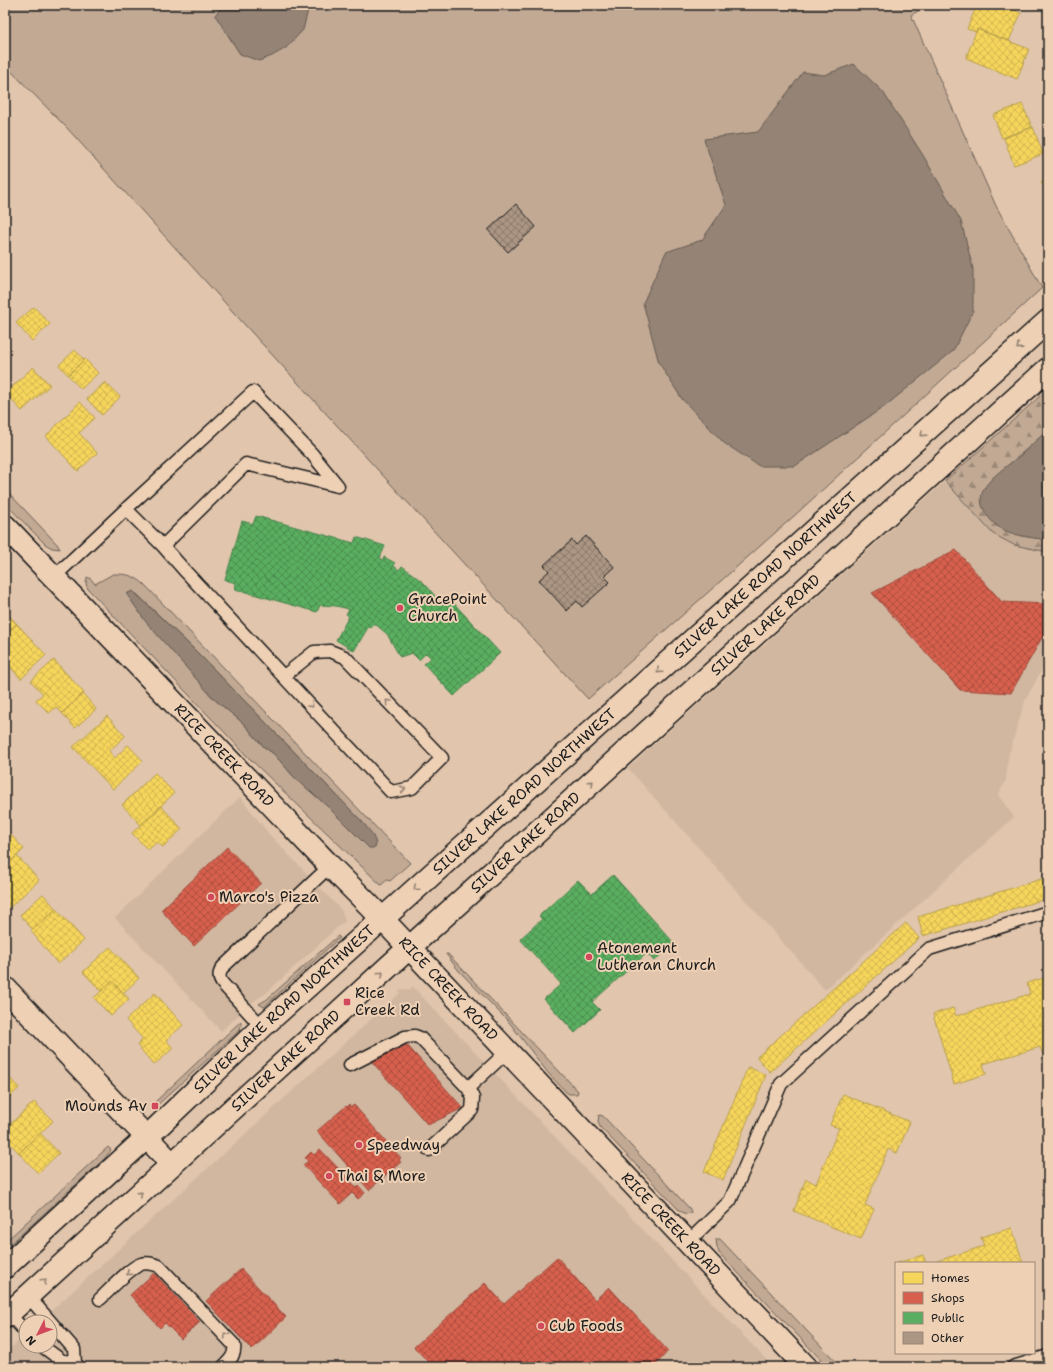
<svg xmlns="http://www.w3.org/2000/svg" width="1053" height="1372" viewBox="0 0 1053 1372" font-family="'Shantell Sans',sans-serif">
<style>
.built{fill:#d1b7a0}
.green{fill:#c1a994;stroke:#6e6258;fill-rule:evenodd}
.forest{fill:url(#forest-firs);stroke:#6e6258}
.water{fill:#958474;stroke:#655a51}
.homes{fill:url(#homes-cross-hatch);stroke:#b59e49}
.shops{fill:url(#shops-cross-hatch);stroke:#9e4c3e}
.public{fill:url(#public-cross-hatch);stroke:#47824c}
.building{fill:url(#building-cross-hatch);stroke:#1c1c1c}
.lines{fill:none;stroke-linecap:round;stroke-linejoin:round}
.service-casing{stroke:#1c1c1c;stroke-width:15}
.minor-casing{stroke:#1c1c1c;stroke-width:25}
.tertiary-casing{stroke:#1c1c1c;stroke-width:25}
.secondary-casing{stroke:#1c1c1c;stroke-width:25}
.service{stroke:#eed0b5;stroke-width:12}
.minor{stroke:#eed0b5;stroke-width:22}
.tertiary{stroke:#eed0b5;stroke-width:22}
.secondary{stroke:#eed0b5;stroke-width:22}
.oneway{stroke:#907f70}
.poi-dot{fill:#d1495b;stroke:#eed0b5;stroke-width:1.5}
.labels{text-anchor:middle;stroke-width:4;stroke-linejoin:round;paint-order:stroke}
.street-label{font-size:15px;fill:#1c1c1c;stroke:#eed0b5}
.poi-label{font-size:15px;fill:#1c1c1c;stroke:#eed0b5;text-anchor:start}
</style>
<defs>
<pattern id="forest-firs" width="22" height="20" patternUnits="userSpaceOnUse"><rect width="22" height="20" fill="#c1a994"/><path d="M5 1l3.5 6h-7zM16 11l3.5 6h-7z" fill="#9c8978"/></pattern>
<pattern id="homes-cross-hatch" width="8" height="8" patternUnits="userSpaceOnUse"><rect width="8" height="8" fill="#f6d55c"/><path d="M0 0l8 8M0 8l8-8" fill="none" stroke="#d2b64f"/></pattern>
<pattern id="shops-cross-hatch" width="8" height="8" patternUnits="userSpaceOnUse"><rect width="8" height="8" fill="#d6604d"/><path d="M0 0l8 8M0 8l8-8" fill="none" stroke="#ad4e3f"/></pattern>
<pattern id="public-cross-hatch" width="8" height="8" patternUnits="userSpaceOnUse"><rect width="8" height="8" fill="#5aae61"/><path d="M0 0l8 8M0 8l8-8" fill="none" stroke="#4a8d4f"/></pattern>
<pattern id="building-cross-hatch" width="8" height="8" patternUnits="userSpaceOnUse"><rect width="8" height="8" fill="#ab9583"/><path d="M0 0l8 8M0 8l8-8" fill="none" stroke="#8a796a"/></pattern>
</defs>
<rect width="100%" height="100%" fill="#e1c5ac"/>
<filter id="ink" filterUnits="userSpaceOnUse"><feTurbulence type="fractalNoise" baseFrequency=".025" numOctaves="2"/><feDisplacementMap in="SourceGraphic" scale="8" xChannelSelector="R" yChannelSelector="G"/><feConvolveMatrix kernelMatrix="1 2 1 2 8 2 1 2 1" color-interpolation-filters="sRGB"/></filter>
<g filter="url(#ink)">
<path class="built" d="M 945,481 L 993,534 L 1014,545 L 1048,552 L 1048,658 L 1025,701 L 1008,757 L 1006,780 L 998,795 L 1014,817 L 825,990 L 628,768 Z
M 240,797 L 269,834 L 342,911 L 345,922 L 341,924 L 264,995 L 255,1000 L 221,1031 L 115,918 Z
M 412,986 L 773,1367 L 5,1367 L 5,1353 L 26,1334 L 26,1346 L 50,1346 L 50,1322 L 39,1322 L 400,993 L 399,990 L 404,989 L 410,991 Z"/>
<path class="green" d="M 5,5 L 929,5 L 911,15 L 996,206 L 1042,288 L 794,516 L 588,699 L 254,335 L 67,128 L 5,65 Z
M 5,489 L 57,544 L 60,549 L 52,548 L 45,544 L 5,503 Z
M 113,574 C 128,574 133,575 144,584 L 410,863 L 390,881 L 387,880 L 381,885 L 249,758 L 88,589 L 86,584 L 87,577 L 91,579 L 95,584 ZM 128,593 L 137,594 L 198,653 L 348,807 L 365,825 L 369,848 L 327,806 L 294,777 L 274,754 L 264,747 L 243,723 L 214,699 L 146,621 L 128,596 Z
M 338,936 L 340,938 L 337,940 L 264,1007 L 259,1004 L 266,1000 Z
M 446,954 L 448,954 L 578,1091 L 577,1094 L 569,1094 L 566,1092 L 548,1073 L 509,1022 L 459,971 Z
M 241,1021 L 241,1025 L 240,1030 L 154,1108 L 154,1103 Z
M 599,1115 L 603,1116 L 690,1209 L 691,1213 L 686,1214 L 680,1211 L 600,1127 L 598,1122 Z
M 108,1147 L 111,1150 L 104,1159 L 5,1249 L 5,1242 Z
M 716,1239 L 720,1239 L 841,1367 L 828,1367 L 719,1253 L 717,1247 Z"/>
<path class="forest" d="M 1048,389 L 1048,430 L 988,483 L 1022,536 L 1048,540 L 1048,552 L 1014,545 L 993,534 L 945,481 Z"/>
<path class="water" d="M 219,5 L 307,5 L 308,10 L 303,30 L 286,48 L 272,56 L 259,61 L 240,54 L 215,15 L 221,8 Z
M 854,64 L 883,92 L 924,157 L 961,221 L 973,269 L 973,311 L 953,351 L 884,407 L 795,466 L 759,466 L 724,443 L 682,399 L 659,363 L 643,303 L 666,252 L 702,240 L 726,205 L 704,139 L 758,132 L 803,72 L 824,75 Z
M 1048,430 L 1048,540 C 1022,536 995,535 983,508 C 979,499 982,489 988,483 C 997,472 1010,464 1021,455 C 1030,447 1039,438 1048,430 Z
M 133,591 L 198,653 L 348,807 C 356,816 376,833 376,846 L 373,848 L 369,848 L 327,806 L 294,777 L 274,754 L 264,747 L 243,723 L 214,699 L 146,622 L 128,596 L 128,593 Z"/>
<path class="homes" d="M 977,5 L 1000,5 L 1021,13 L 1009,41 L 977,29 L 976,32 L 967,29 Z
M 977,29 L 1029,49 L 1017,79 L 966,58 Z
M 1022,104 L 1032,127 L 1002,138 L 993,115 Z
M 1033,127 L 1043,154 L 1014,165 L 1004,138 Z
M 1048,177 L 1048,191 L 1041,183 Z
M 34,307 L 50,324 L 32,341 L 16,323 Z
M 75,350 L 84,360 L 68,375 L 59,365 Z
M 85,359 L 98,373 L 81,389 L 68,375 Z
M 33,367 L 50,385 L 22,411 L 6,393 Z
M 105,382 L 120,397 L 102,415 L 87,399 Z
M 80,402 L 95,418 L 79,433 L 97,453 L 78,471 L 46,436 Z
M 5,611 L 17,624 L 5,635 Z
M 17,624 L 46,655 L 21,679 L 5,661 L 5,635 Z
M 54,660 L 84,693 L 62,713 L 56,707 L 49,713 L 36,700 L 43,694 L 31,681 Z
M 83,694 L 96,709 L 75,728 L 62,713 Z
M 107,716 L 125,736 L 109,751 L 115,758 L 128,745 L 143,761 L 113,789 L 73,747 Z
M 155,773 L 174,793 L 141,825 L 122,805 Z
M 161,806 L 182,829 L 163,847 L 157,842 L 148,850 L 132,833 Z
M 8,832 L 24,849 L 5,867 L 5,835 Z
M 17,856 L 39,880 L 9,908 L 5,903 L 5,867 Z
M 1048,877 L 1048,898 L 923,936 L 918,917 Z
M 43,894 L 56,909 L 33,930 L 20,915 Z
M 56,909 L 84,940 L 58,964 L 31,931 Z
M 906,923 L 919,938 L 770,1072 L 757,1057 Z
M 110,947 L 139,978 L 123,993 L 112,981 L 101,991 L 83,972 Z
M 1048,977 L 1048,1055 L 1044,1057 L 1040,1047 L 983,1064 L 986,1074 L 954,1084 L 933,1014 L 953,1008 L 956,1016 L 1030,994 L 1027,983 Z
M 112,981 L 129,999 L 111,1016 L 94,998 Z
M 155,993 L 183,1025 L 166,1040 L 173,1048 L 154,1065 L 137,1045 L 143,1039 L 126,1020 Z
M 748,1067 L 766,1075 L 723,1180 L 704,1172 Z
M 5,1073 L 19,1088 L 5,1102 Z
M 843,1094 L 910,1122 L 897,1153 L 888,1149 L 865,1205 L 874,1209 L 861,1239 L 794,1211 L 806,1179 L 816,1184 L 839,1128 L 830,1125 Z
M 34,1102 L 53,1121 L 19,1153 L 5,1138 L 5,1129 Z
M 40,1133 L 59,1153 L 38,1173 L 19,1153 Z
M 1012,1228 L 1023,1263 L 931,1263 L 984,1246 L 981,1237 Z
M 923,1255 L 926,1263 L 897,1263 Z"/>
<path class="shops" d="M 956,550 L 1002,602 L 1048,604 L 1048,627 L 1011,693 L 960,690 L 872,593 Z
M 227,847 L 261,883 L 194,946 L 161,910 Z
M 407,1045 L 463,1108 L 428,1125 L 372,1062 Z
M 349,1105 L 351,1107 L 354,1105 L 401,1158 L 399,1160 L 401,1162 L 369,1190 L 317,1131 L 346,1106 L 347,1107 Z
M 320,1149 L 357,1188 L 359,1186 L 365,1193 L 358,1199 L 352,1193 L 340,1204 L 303,1165 L 308,1161 L 305,1158 L 311,1152 L 314,1155 Z
M 557,1257 L 595,1300 L 609,1287 L 668,1351 L 654,1367 L 433,1367 L 414,1347 L 485,1283 L 504,1304 Z
M 241,1269 L 286,1317 L 252,1350 L 206,1301 Z
M 154,1273 L 200,1322 L 181,1339 L 165,1323 L 160,1328 L 130,1295 Z"/>
<path class="public" d="M 256,516 L 354,543 L 356,537 L 385,546 L 380,558 L 383,560 L 384,557 L 395,563 L 393,565 L 399,570 L 402,566 L 424,583 L 441,603 L 448,597 L 500,653 L 454,696 L 424,664 L 431,658 L 426,653 L 419,660 L 412,653 L 400,657 L 387,634 L 374,623 L 371,628 L 369,626 L 354,651 L 336,640 L 349,616 L 346,614 L 349,609 L 336,606 L 320,605 L 317,612 L 235,589 L 236,583 L 225,580 L 242,521 L 253,524 Z
M 613,875 L 674,943 L 654,961 L 647,953 L 592,1002 L 600,1010 L 575,1033 L 544,999 L 561,984 L 520,939 L 542,919 L 539,916 L 578,880 L 592,894 Z"/>
<path class="building" d="M 516,204 L 536,227 L 508,252 L 488,230 Z
M 586,536 L 614,567 L 604,576 L 610,582 L 582,607 L 577,601 L 567,611 L 539,580 L 549,571 L 544,565 L 572,540 L 576,545 Z"/>
<g class="lines">
<g class="service-casing">
<path id="service" d="M 126,509 L 163,546
M 54,577 L 126,509 L 253,392 L 312,454 L 338,486 L 246,464 L 163,546 L 186,572 L 391,792 L 412,788 L 442,758 L 345,657 L 330,651 L 314,652 L 284,676
M 262,1027 L 222,983 C 218,977 219,973 223,967 L 330,866
M 350,1065 L 405,1037 L 415,1036 L 420,1038 L 468,1088
M 429,1150 L 472,1110 L 473,1098 L 468,1088 L 508,1051
M 688,1242 L 730,1201 L 781,1084 L 929,949 L 1048,912
M 28,1296 L 74,1349 L 75,1363
M 100,1299 C 110,1290 129,1268 141,1264 C 147,1262 153,1264 159,1266 L 234,1345 C 236,1355 229,1361 223,1367
M 9,1314 L 26,1332
M 42,1346 L 61,1360 L 75,1363 L 79,1367
M 1013,1367 L 1048,1356"/>
</g>
<g class="minor-casing">
<path id="minor" d="M 5,988 L 172,1164"/>
</g>
<g class="tertiary-casing">
<g id="tertiary">
<path id="s1" d="M 5,526 L 330,866 L 369,905 L 806,1367"/>
</g>
</g>
<g class="secondary-casing">
<g id="secondary">
<path id="s2" d="M 5,1267 L 147,1137 L 262,1027 L 1048,321"/>
<path id="s3" d="M 5,1317 L 409,948 L 1048,369"/>
</g>
</g>
<use href="#service" class="service"/>
<use href="#minor" class="minor"/>
<use href="#tertiary" class="tertiary"/>
<use href="#secondary" class="secondary"/>
</g>
<defs><path id="oneway-chevron" d="M-2-3.5L2.5 0L-2 3.5" fill="none" stroke-width="1.6" stroke-linecap="round" stroke-linejoin="round"/></defs>
<g class="oneway">
<use href="#oneway-chevron" transform="translate(1019 347) rotate(138)"/>
<use href="#oneway-chevron" transform="translate(923 434) rotate(138)"/>
<use href="#oneway-chevron" transform="translate(659 671) rotate(138)"/>
<use href="#oneway-chevron" transform="translate(388 702) rotate(-134)"/>
<use href="#oneway-chevron" transform="translate(311 705) rotate(47)"/>
<use href="#oneway-chevron" transform="translate(591 783) rotate(-42)"/>
<use href="#oneway-chevron" transform="translate(403 789) rotate(-11)"/>
<use href="#oneway-chevron" transform="translate(416 888) rotate(138)"/>
<use href="#oneway-chevron" transform="translate(381 974) rotate(-43)"/>
<use href="#oneway-chevron" transform="translate(140 1194) rotate(-42)"/>
<use href="#oneway-chevron" transform="translate(129 1273) rotate(138)"/>
<use href="#oneway-chevron" transform="translate(44 1281) rotate(-43)"/>
<use href="#oneway-chevron" transform="translate(226 1335) rotate(-133)"/>
</g>
</g>
<g class="poi-dot">
<circle cx="400" cy="608" r="4"/>
<circle cx="211" cy="897" r="4"/>
<circle cx="589" cy="957" r="4"/>
<rect x="343" y="998" width="8" height="8" rx="2"/>
<rect x="151" y="1102" width="8" height="8" rx="2"/>
<circle cx="359" cy="1145" r="4"/>
<circle cx="329" cy="1176" r="4"/>
<circle cx="541" cy="1326" r="4"/>
</g>
<g class="labels">
<g class="street-label">
<text dy="5" stroke="none"><textPath href="#s2" startOffset="1028">SILVER LAKE ROAD NORTHWEST</textPath></text>
<text dy="5" stroke="none"><textPath href="#s3" startOffset="1028">SILVER LAKE ROAD</textPath></text>
<text dy="5" stroke="none"><textPath href="#s1" startOffset="317">RICE CREEK ROAD</textPath></text>
<text dy="5" stroke="none"><textPath href="#s2" startOffset="704">SILVER LAKE ROAD NORTHWEST</textPath></text>
<text dy="5" stroke="none"><textPath href="#s3" startOffset="704">SILVER LAKE ROAD</textPath></text>
<text dy="5" stroke="none"><textPath href="#s1" startOffset="641">RICE CREEK ROAD</textPath></text>
<text dy="5" stroke="none"><textPath href="#s2" startOffset="380">SILVER LAKE ROAD NORTHWEST</textPath></text>
<text dy="5" stroke="none"><textPath href="#s3" startOffset="380">SILVER LAKE ROAD</textPath></text>
<text dy="5" stroke="none"><textPath href="#s1" startOffset="965">RICE CREEK ROAD</textPath></text>
</g>
<g class="poi-label">
<text x="408" y="604">GracePoint<tspan x="408" dy="17">Church</tspan></text>
<text x="219" y="902">Marco's Pizza</text>
<text x="597" y="953">Atonement<tspan x="597" dy="17">Lutheran Church</tspan></text>
<text x="355" y="998">Rice<tspan x="355" dy="17">Creek Rd</tspan></text>
<text x="147" y="1111" text-anchor="end">Mounds Av</text>
<text x="367" y="1150">Speedway</text>
<text x="337" y="1181">Thai &amp; More</text>
<text x="549" y="1331">Cub Foods</text>
</g>
</g>
<rect width="1053" height="1372" fill="none" stroke="#eed0b5" stroke-width="20"/>
<rect x="10" y="10" width="1033" height="1352" fill="none" stroke="#1c1c1c" stroke-width="1.5" filter="url(#ink)"/>
<rect x="895" y="1262" width="140" height="92" fill="#eed0b5" stroke="#9a8878"/>
<rect x="903" y="1272" width="20" height="12" fill="#f6d55c" stroke="#9a8878"/>
<text x="931" y="1282" font-size="12" fill="#1c1c1c">Homes</text>
<rect x="903" y="1292" width="20" height="12" fill="#d6604d" stroke="#9a8878"/>
<text x="931" y="1302" font-size="12" fill="#1c1c1c">Shops</text>
<rect x="903" y="1312" width="20" height="12" fill="#5aae61" stroke="#9a8878"/>
<text x="931" y="1322" font-size="12" fill="#1c1c1c">Public</text>
<rect x="903" y="1332" width="20" height="12" fill="#ab9583" stroke="#9a8878"/>
<text x="931" y="1342" font-size="12" fill="#1c1c1c">Other</text>
<g transform="translate(38 1334) rotate(228)"><circle r="19" fill="#eed0b5" stroke="#9a8878"/>
<path d="M0-3L7 15L0 10L-7 15Z" fill="#d1495b"/>
<text y="-6" font-size="11" font-weight="bold" text-anchor="middle" fill="#1c1c1c">N</text>
</g>
</svg>
